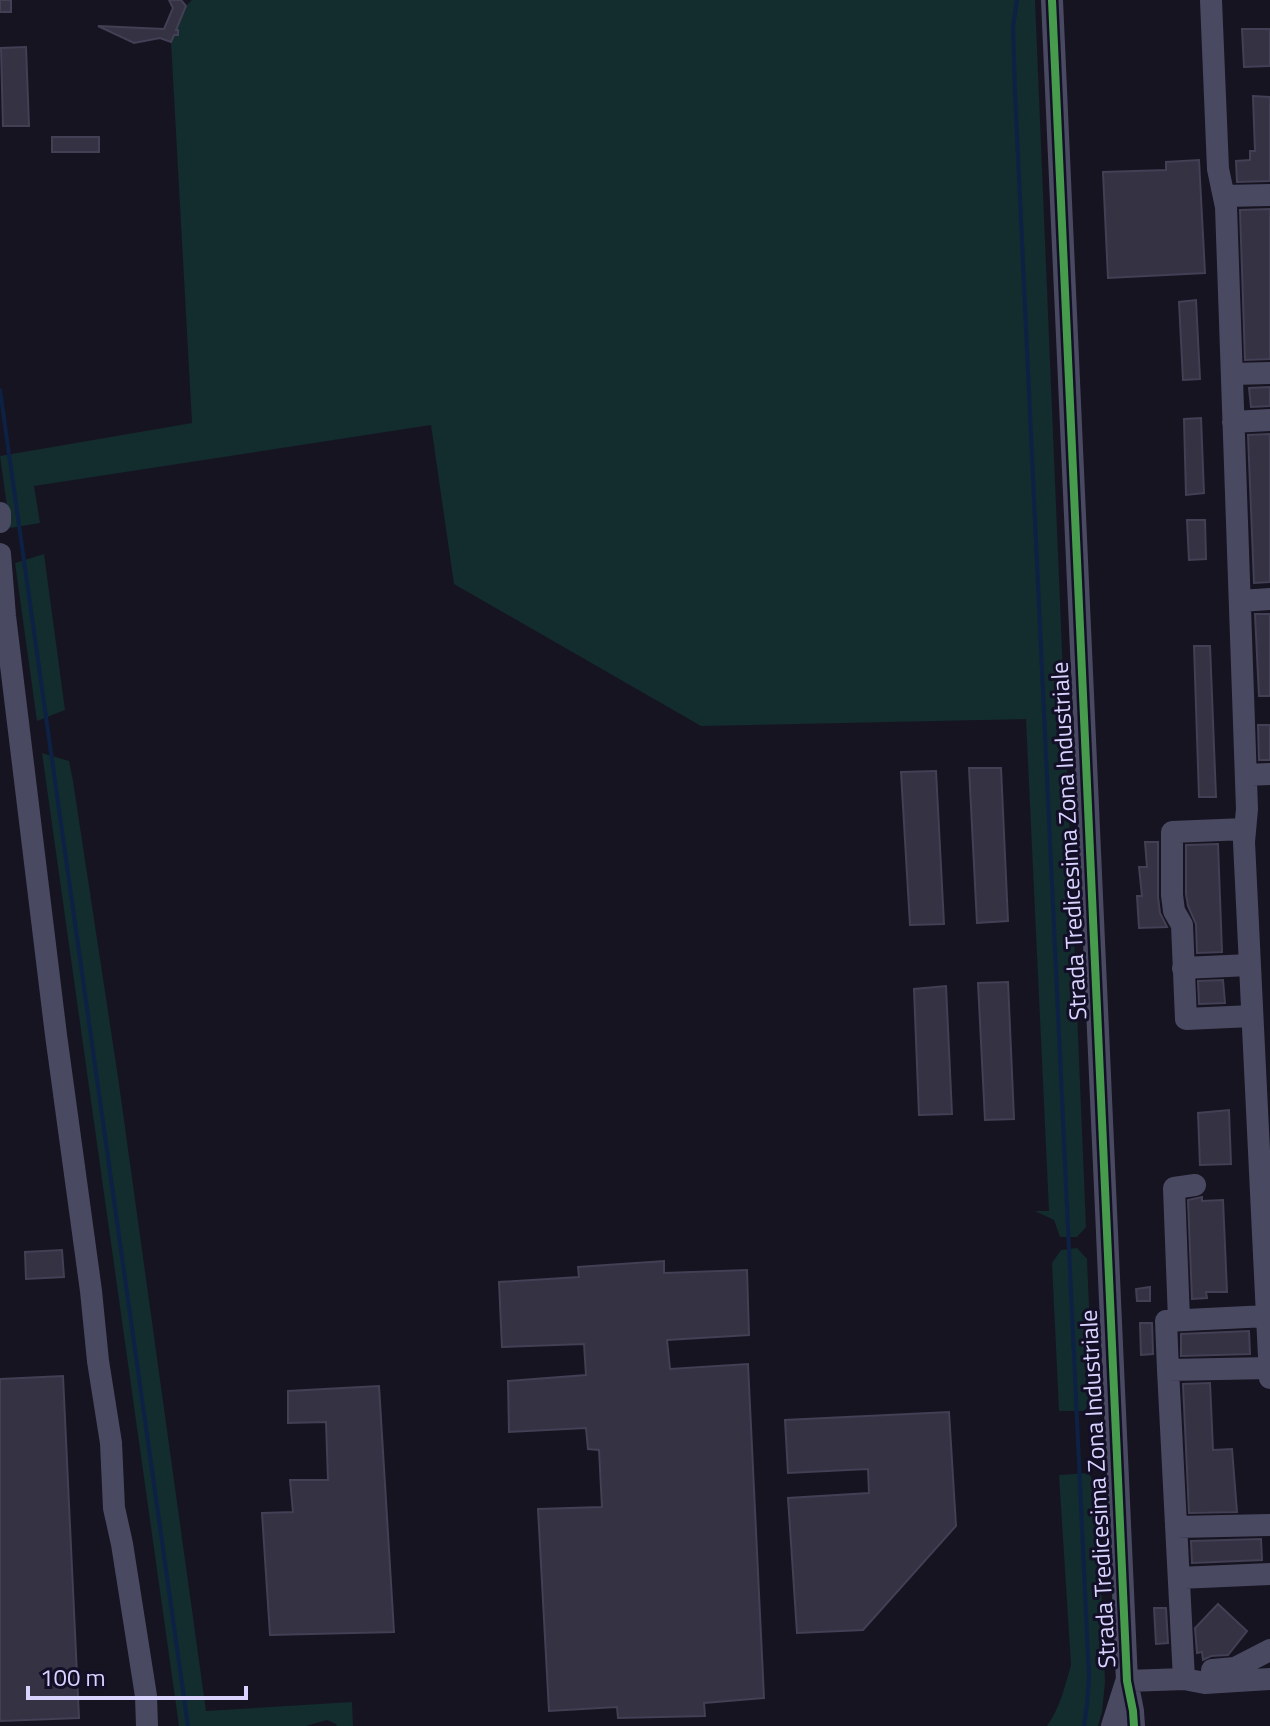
<svg xmlns="http://www.w3.org/2000/svg" width="1270" height="1726" viewBox="0 0 1270 1726" font-family="'Titillium Web',sans-serif">
<style>
.green{fill:#132c2d}
.lines{fill:none;stroke-linecap:round;stroke-linejoin:round}
.stream{stroke:#0d2144;stroke-width:4}
.building{fill:#343243;stroke:#433f54;stroke-width:2}
.minor{stroke:#4a4962;stroke-width:22}
.cycleway-casing{stroke:#130f26;stroke-width:13}
.cycleway{stroke:#469c4c;stroke-width:8}
.labels{text-anchor:middle;stroke-width:6;stroke-linejoin:round;paint-order:stroke}
.street-label{font-size:24px;fill:#d9d4ff;stroke:#130f26}
</style>
<rect width="100%" height="100%" fill="#161421"/>
<path class="green" d="M 192,0 L 1035,0 L 1086,1227 L 1077,1237 L 1060,1237 L 1054,1220 L 1035,1211 L 1049,1211 L 1026,719 L 701,726 L 454,584 L 431,425 L 34,486 L 40,523 L 10,528 L 0,456 L 192,423 L 171,42 L 186,6 Z
M 44,554 L 65,710 L 37,721 L 15,563 Z
M 42,753 L 69,761 L 73,781 L 118,1077 L 206,1711 L 352,1702 L 353,1726 L 337,1726 L 336,1724 L 327,1720 L 306,1726 L 179,1726 Z
M 1077,1248 L 1087,1259 L 1093,1400 L 1084,1411 L 1059,1411 L 1052,1263 L 1061,1250 Z
M 1088,1473 L 1097,1486 L 1105,1682 L 1102,1712 L 1098,1726 L 1047,1726 C 1060,1708 1065,1686 1071,1665 L 1059,1475 Z"/>
<g class="lines">
<path class="stream" d="M 1017,0 L 1013,27 L 1015,92 L 1089,1677 L 1087,1705 L 1084,1726
M 0,390 L 188,1726"/>
</g>
<path class="building" d="M 0,0 L 11,0 L 11,12 L 0,12 Z
M 169,0 L 181,0 L 186,6 L 176,30 L 178,30 L 178,35 L 174,35 L 171,42 L 160,38 L 134,43 L 98,26 L 164,29 L 173,8 Z
M 1242,29 L 1270,29 L 1270,66 L 1244,67 Z
M 26,47 L 29,126 L 3,126 L 1,48 Z
M 1253,96 L 1270,97 L 1270,181 L 1237,182 L 1236,161 L 1250,160 L 1250,151 L 1255,151 Z
M 52,137 L 99,137 L 99,152 L 52,152 Z
M 1199,160 L 1205,273 L 1108,278 L 1103,172 L 1166,170 L 1166,162 Z
M 1270,209 L 1270,359 L 1245,360 L 1240,210 Z
M 1196,300 L 1200,379 L 1183,380 L 1179,302 Z
M 1270,387 L 1270,406 L 1251,407 L 1249,388 Z
M 1201,418 L 1204,493 L 1186,495 L 1184,419 Z
M 1270,434 L 1270,582 L 1254,583 L 1248,435 Z
M 1187,520 L 1205,520 L 1206,559 L 1189,560 Z
M 1255,614 L 1270,614 L 1270,696 L 1259,696 Z
M 1194,646 L 1210,646 L 1216,797 L 1199,797 Z
M 1258,725 L 1270,725 L 1270,760 L 1259,760 Z
M 969,768 L 1001,768 L 1008,921 L 977,923 Z
M 936,771 L 944,924 L 910,925 L 901,772 Z
M 1145,842 L 1158,842 L 1158,897 L 1160,913 L 1167,927 L 1139,928 L 1137,896 L 1142,896 L 1139,867 L 1147,867 Z
M 1218,844 L 1222,952 L 1197,953 L 1196,924 L 1188,906 L 1186,894 L 1186,845 Z
M 1223,980 L 1225,1003 L 1199,1004 L 1198,981 Z
M 1008,982 L 1014,1119 L 985,1120 L 978,983 Z
M 946,986 L 952,1114 L 919,1115 L 914,989 Z
M 1229,1110 L 1231,1164 L 1200,1165 L 1198,1113 Z
M 1202,1197 L 1202,1201 L 1223,1200 L 1227,1292 L 1206,1292 L 1207,1298 L 1192,1299 L 1188,1200 Z
M 62,1250 L 64,1277 L 26,1279 L 25,1252 Z
M 664,1261 L 664,1273 L 747,1270 L 749,1335 L 667,1340 L 670,1369 L 748,1364 L 764,1698 L 704,1703 L 705,1716 L 618,1718 L 617,1707 L 549,1711 L 538,1509 L 602,1507 L 599,1450 L 588,1449 L 586,1428 L 509,1432 L 508,1381 L 586,1375 L 584,1344 L 502,1347 L 499,1282 L 579,1277 L 578,1267 Z
M 1150,1287 L 1150,1301 L 1137,1301 L 1136,1289 Z
M 1140,1323 L 1152,1323 L 1153,1354 L 1141,1355 Z
M 1249,1331 L 1250,1354 L 1181,1356 L 1181,1334 Z
M 63,1376 L 79,1718 L 0,1721 L 0,1379 Z
M 1210,1383 L 1213,1450 L 1232,1449 L 1237,1512 L 1189,1513 L 1183,1384 Z
M 379,1386 L 394,1632 L 270,1635 L 262,1513 L 293,1512 L 290,1480 L 328,1480 L 326,1422 L 288,1423 L 288,1391 Z
M 949,1412 L 956,1526 L 863,1630 L 797,1633 L 788,1498 L 869,1493 L 868,1469 L 788,1473 L 785,1420 Z
M 1261,1539 L 1262,1560 L 1192,1563 L 1191,1541 Z
M 1218,1604 L 1247,1631 L 1228,1655 L 1211,1656 L 1203,1660 L 1202,1652 L 1197,1653 L 1195,1628 Z
M 1154,1608 L 1166,1608 L 1168,1643 L 1156,1644 Z"/>
<g class="lines">
<path class="minor" d="M 1052,0 L 1127,1681 L 1133,1711 L 1134,1726
M 1211,0 L 1218,169 L 1226,207 L 1247,809 L 1244,842 L 1270,1378
M 1224,196 L 1270,195
M 1232,374 L 1270,373
M 1233,422 L 1270,420
M 0,513 L 0,522
M 0,554 L 5,616 L 56,1035 L 91,1291 L 98,1361 L 111,1443 L 114,1508 L 122,1544 L 146,1696 L 147,1726
M 1240,601 L 1270,599
M 1246,775 L 1270,774
M 1245,829 L 1172,832 L 1172,895 L 1174,911 L 1182,925 L 1186,1019 L 1252,1016
M 1183,968 L 1250,965
M 1267,1316 L 1166,1321 L 1168,1370 L 1270,1368
M 1179,1320 L 1174,1188 L 1195,1185
M 1168,1370 L 1184,1679
M 1176,1527 L 1270,1525
M 1179,1578 L 1270,1574
M 1212,1670 L 1235,1668 L 1270,1650
M 1127,1681 L 1184,1679 L 1205,1683 L 1270,1679
M 1112,1726 L 1126,1682"/>
<g class="cycleway-casing">
<path id="cycleway" d="M 1052,0 L 1127,1681 L 1133,1711 L 1134,1726"/>
</g>
<use href="#cycleway" class="cycleway"/>
</g>
<g class="labels">
<g class="street-label">
<text transform="translate(1069 841) rotate(-93)" y="8">Strada Tredicesima Zona Industriale</text>
<text transform="translate(1098 1489) rotate(-93)" y="8">Strada Tredicesima Zona Industriale</text>
</g>
</g>
<path d="M28 1686v12h218v-12" fill="none" stroke="#d9d4ff" stroke-width="4"/>
<text x="40" y="1686" font-size="24" fill="#d9d4ff" stroke="#130f26" stroke-width="6" paint-order="stroke">100 m</text>
</svg>
